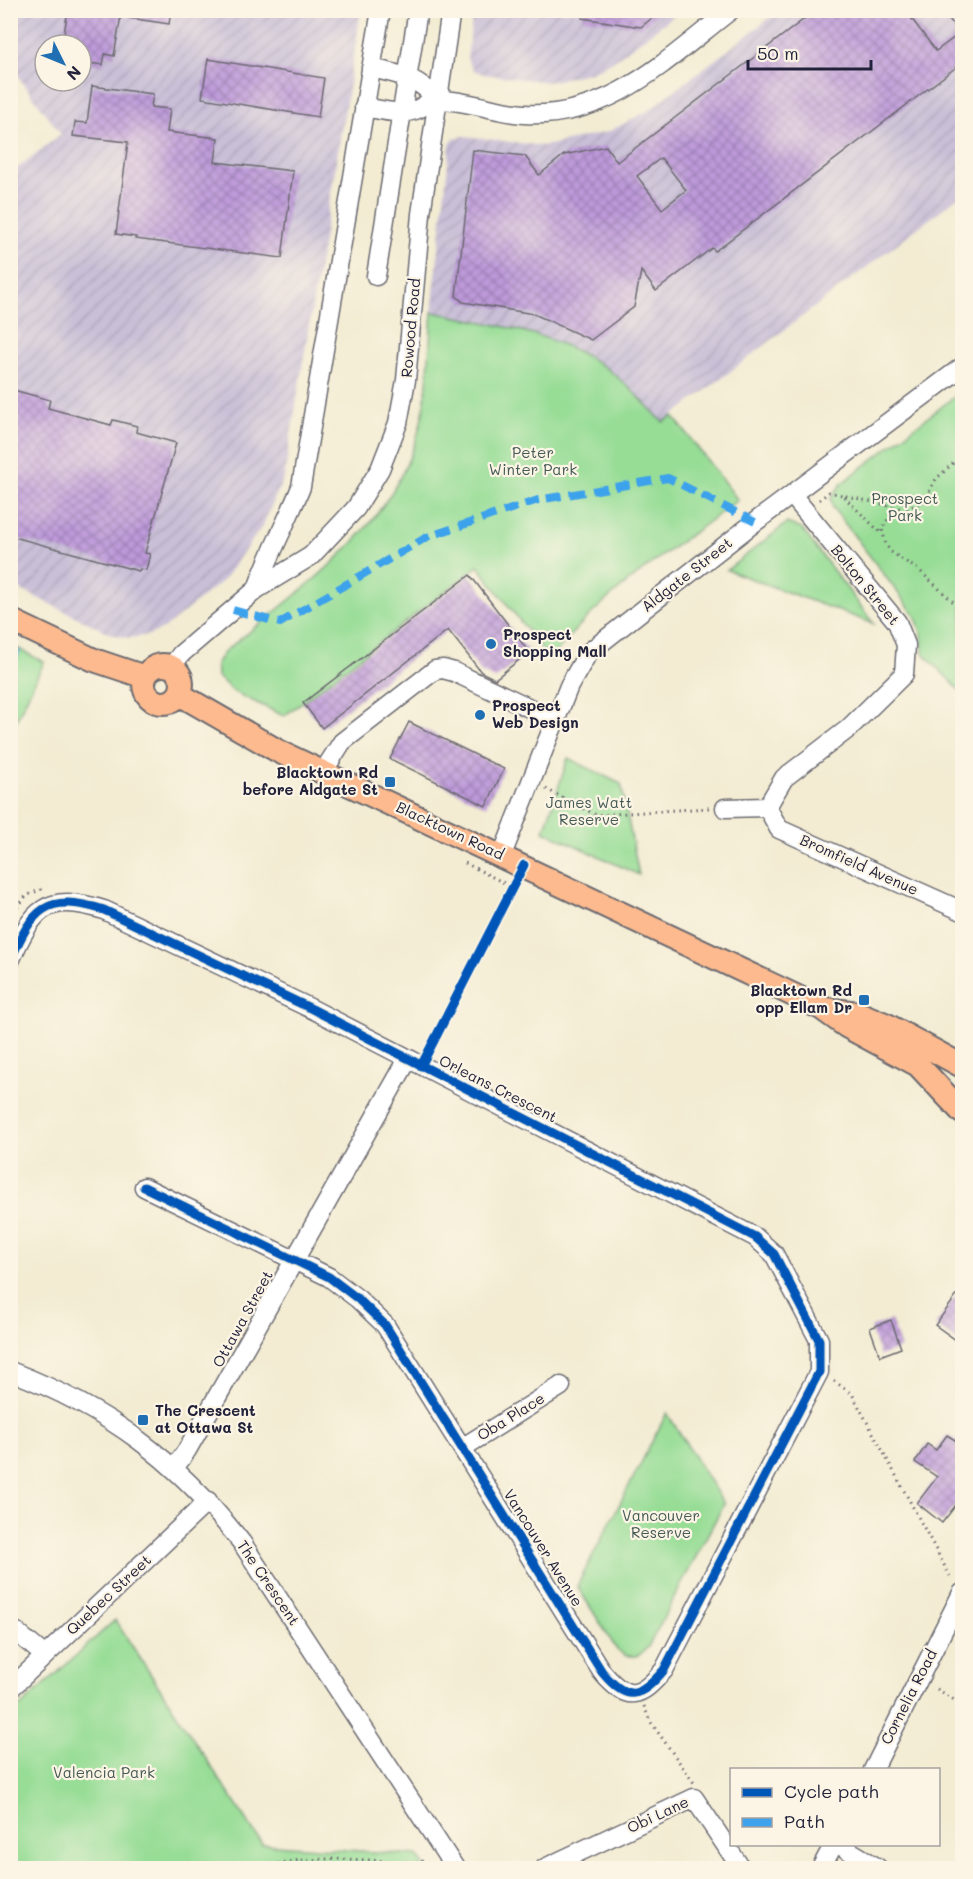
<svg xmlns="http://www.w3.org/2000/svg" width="973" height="1879" viewBox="0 0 973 1879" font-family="Mali,sans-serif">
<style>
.industrial{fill:url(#industrial-furrows);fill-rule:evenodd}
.park{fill:#97dd96;stroke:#5c8068;stroke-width:1.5}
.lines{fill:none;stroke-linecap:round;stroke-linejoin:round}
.stream{stroke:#6ea9df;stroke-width:5}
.building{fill:url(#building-cross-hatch);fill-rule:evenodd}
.minor-casing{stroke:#6b6970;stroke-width:21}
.major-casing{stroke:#6b6970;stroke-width:26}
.path{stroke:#6b6970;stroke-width:3;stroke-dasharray:1.5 4.5;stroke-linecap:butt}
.minor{stroke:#fff;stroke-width:18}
.major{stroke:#fcba8e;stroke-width:22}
.quiet{stroke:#3ea2ec;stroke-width:8;stroke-dasharray:15 8;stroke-linecap:butt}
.cycleway-casing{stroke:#fcf5e5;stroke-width:13}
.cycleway{stroke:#0057b8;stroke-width:9}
.poi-dot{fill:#1f6fb2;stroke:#fcf5e5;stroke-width:2}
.labels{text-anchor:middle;stroke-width:4.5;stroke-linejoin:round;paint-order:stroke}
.street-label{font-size:15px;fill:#22223b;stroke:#fcf5e5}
.park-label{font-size:15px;fill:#455a56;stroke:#fcf5e5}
.poi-label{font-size:15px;font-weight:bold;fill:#22223b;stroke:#fcf5e5;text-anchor:start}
</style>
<defs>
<pattern id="industrial-furrows" width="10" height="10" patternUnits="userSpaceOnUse" patternTransform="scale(1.5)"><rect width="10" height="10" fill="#c9bfd7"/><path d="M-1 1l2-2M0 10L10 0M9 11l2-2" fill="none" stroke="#aca4b9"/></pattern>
<pattern id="building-cross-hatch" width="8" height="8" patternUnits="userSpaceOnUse" patternTransform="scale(1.5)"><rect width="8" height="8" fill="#be9ada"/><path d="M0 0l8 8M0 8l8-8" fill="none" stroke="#9a7db2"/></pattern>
</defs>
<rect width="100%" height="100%" fill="#fcf5e5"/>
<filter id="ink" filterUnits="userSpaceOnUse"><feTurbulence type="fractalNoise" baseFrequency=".0167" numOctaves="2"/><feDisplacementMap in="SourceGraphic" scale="12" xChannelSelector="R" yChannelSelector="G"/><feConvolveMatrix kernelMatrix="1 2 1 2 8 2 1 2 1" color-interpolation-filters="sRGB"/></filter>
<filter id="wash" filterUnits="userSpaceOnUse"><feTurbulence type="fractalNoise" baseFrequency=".008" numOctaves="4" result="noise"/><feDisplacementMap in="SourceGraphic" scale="24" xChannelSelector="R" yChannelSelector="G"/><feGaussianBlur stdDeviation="1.35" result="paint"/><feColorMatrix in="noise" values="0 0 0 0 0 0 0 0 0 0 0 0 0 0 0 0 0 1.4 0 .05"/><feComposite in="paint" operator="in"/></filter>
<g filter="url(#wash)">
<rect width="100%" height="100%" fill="#f3ecd3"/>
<path class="industrial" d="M 11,11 L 361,11 L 284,477 L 263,525 L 224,579 L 165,628 L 149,635 L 129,638 L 111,634 L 11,585 L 11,173 L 61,134 L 11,67 ZM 45,45 L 81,45 L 81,81 L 45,81 Z
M 473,11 L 680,11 L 613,61 L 592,72 L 548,82 L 483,74 L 473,70 L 467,59 Z
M 779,11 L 962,11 L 962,194 L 663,423 L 608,370 L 578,351 L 513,328 L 432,312 L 450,144 L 455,138 L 464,136 L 544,146 L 608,132 L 649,110 Z"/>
<path class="park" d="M 432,312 C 493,324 554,332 606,368 C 627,383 645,404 663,422 L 673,416 L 738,500 C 674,549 599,594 550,660 L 478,566 L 284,716 L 234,692 L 217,676 L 216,664 L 225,651 C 302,589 392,530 419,430 C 429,392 429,351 432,312 Z
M 962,391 L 962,693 L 923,653 L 922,635 L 915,615 L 833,508 L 831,498 L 842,483 Z
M 787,523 L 802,529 L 874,624 L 727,570 Z
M 11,645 L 44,662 L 11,731 Z
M 568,758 L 621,784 L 639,875 L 544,831 Z
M 667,1413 L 724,1504 L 648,1647 L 638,1656 L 626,1656 L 617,1650 L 577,1586 Z
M 115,1620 L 262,1844 L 417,1855 L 426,1868 L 11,1868 L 11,1715 Z"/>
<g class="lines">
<path class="stream" d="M 10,667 L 18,652"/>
</g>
<g id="blocks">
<path class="building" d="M 68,10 L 122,10 L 114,56 L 105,54 L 103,65 L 81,62 L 81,45 L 62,45 Z
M 129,10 L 171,10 L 169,24 L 129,18 Z
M 583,10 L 662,10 L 641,27 L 582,18 Z
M 816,10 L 905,10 L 936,51 L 960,33 L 942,10 L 963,10 L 963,62 L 715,251 L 712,248 L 656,291 L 641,271 L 634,307 L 591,340 L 534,314 L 463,302 L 456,296 L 473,150 L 525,156 L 539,175 L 564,155 L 606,146 L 617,162 ZM 661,158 L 686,190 L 662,209 L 637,176 Z
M 208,59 L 324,78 L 318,117 L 202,98 Z
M 92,86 L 153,94 L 151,107 L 170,109 L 167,132 L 218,138 L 215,162 L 293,171 L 282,258 L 135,239 L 136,237 L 116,234 L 128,142 L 73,136 L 75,122 L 87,123 Z
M 10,389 L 50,400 L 48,408 L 111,425 L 113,420 L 137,426 L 136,432 L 176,443 L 145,553 L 150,554 L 146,570 L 140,569 L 139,571 L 10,536 Z
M 470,575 L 529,652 L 495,679 L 481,672 L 448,630 L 322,728 L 303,703 Z
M 409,722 L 504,769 L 486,806 L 390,759 Z
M 963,1287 L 963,1345 L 935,1325 Z
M 891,1320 L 901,1348 L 880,1356 L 870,1328 Z
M 947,1435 L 963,1445 L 963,1496 L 942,1523 L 917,1503 L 937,1477 L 915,1462 L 927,1444 L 936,1450 Z"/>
</g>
</g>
<g filter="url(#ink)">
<use href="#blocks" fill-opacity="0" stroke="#6b6970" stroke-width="1.5"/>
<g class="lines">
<g class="minor-casing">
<path id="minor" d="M 371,68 C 400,75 417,76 436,99
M 364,107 C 382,110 400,116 418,109 C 425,106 431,99 439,100 C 467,100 496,112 524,114 C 610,119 667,59 731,10
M 376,276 L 418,10
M 257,589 C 269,554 287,522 301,487 L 381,10
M 172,666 L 181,654 L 257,589 L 311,556 L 356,508 L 380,469 L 398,423 L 406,380 L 421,214 L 451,10
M 323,772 L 342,742 L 435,670 L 443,669 L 454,672 L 555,720
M 767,807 L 784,778 L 848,729 L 904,674 L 906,645 L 897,622 L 792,495
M 767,807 L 779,829 L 962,911
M 725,808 L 767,807
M 502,855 L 569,686 L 588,653 L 755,522 L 962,367
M 10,961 C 33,909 45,892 104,910 L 312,1009 L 755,1237 L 774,1254 L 819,1340 L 819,1372 L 664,1670 C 640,1698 628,1703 602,1672 L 385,1325 L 358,1299 L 329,1277 L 144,1187
M 10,1371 C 109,1409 177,1460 242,1543 L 455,1868
M 462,1448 L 561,1386
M 175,1467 L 187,1450 L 408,1059
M 10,1627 L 44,1655
M 10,1689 L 208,1501
M 873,1770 L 962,1593
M 838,1844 L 878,1868
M 545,1868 L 694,1798 L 741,1868
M 821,1868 L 834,1844"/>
</g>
<g class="major-casing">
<path id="major" d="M 10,620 L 94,660 L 145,677
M144 684a19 19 0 1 1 38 0a19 19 0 1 1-38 0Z
M 179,694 L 278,751 L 821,1008 L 846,1026 L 918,1065 L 962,1112
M 825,1009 L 858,1013 L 887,1025 L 962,1066"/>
</g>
<path class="path" d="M 962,455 L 936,479 L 924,501 L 889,517 L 882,529 L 886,545 L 891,552 L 920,571 L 962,610
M 844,497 L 882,534
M 819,500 L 829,492 L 903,509
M 546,789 L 596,815 L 709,808
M 465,863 L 514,888
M 10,917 L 26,896 L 44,888
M 834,1381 L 852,1394 L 950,1576
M 937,1689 L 962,1705
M 644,1706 L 650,1721 L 694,1783
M 267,1868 C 294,1853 384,1861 418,1863 L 425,1860"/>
<use href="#minor" class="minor"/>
<use href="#major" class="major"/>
<path class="quiet" d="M 233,610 L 280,623 L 427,537 L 538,500 L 668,478 L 755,522"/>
<g class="cycleway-casing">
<path id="cycleway" d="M 10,961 C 33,909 45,892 104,910 L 312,1009 L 755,1237 L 774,1254 L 819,1340 L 819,1372 L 664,1670 C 640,1698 628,1703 602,1672 L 385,1325 L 358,1299 L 329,1277 L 144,1187
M 421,1066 L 524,865"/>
</g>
<use href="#cycleway" class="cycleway"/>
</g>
</g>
<g class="poi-dot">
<circle cx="491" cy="644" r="6"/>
<circle cx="480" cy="715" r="6"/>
<rect x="384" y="776" width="12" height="12" rx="3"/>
<rect x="858" y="994" width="12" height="12" rx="3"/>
<rect x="137" y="1414" width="12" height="12" rx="3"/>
</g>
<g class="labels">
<g class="street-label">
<text transform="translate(411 328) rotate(-85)" y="5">Rowood Road</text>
<text transform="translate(687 575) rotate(-38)" y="5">Aldgate Street</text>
<text transform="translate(865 585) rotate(51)" y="5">Bolton Street</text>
<text transform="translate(450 831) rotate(25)" y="5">Blacktown Road</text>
<text transform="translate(859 865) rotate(24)" y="5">Bromfield Avenue</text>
<text transform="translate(498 1089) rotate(27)" y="5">Orleans Crescent</text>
<text transform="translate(243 1319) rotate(-61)" y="5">Ottawa Street</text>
<text transform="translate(511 1417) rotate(-32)" y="5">Oba Place</text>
<text transform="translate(543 1548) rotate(58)" y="5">Vancouver Avenue</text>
<text transform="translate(268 1583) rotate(56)" y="5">The Crescent</text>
<text transform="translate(109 1595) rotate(-43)" y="5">Quebec Street</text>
<text transform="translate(909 1697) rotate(-63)" y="5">Cornelia Road</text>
<text transform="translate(658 1815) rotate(-25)" y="5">Obi Lane</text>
</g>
<g class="park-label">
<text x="533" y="458">Peter<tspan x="533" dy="17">Winter Park</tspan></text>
<text x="905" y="504">Prospect<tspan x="905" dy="17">Park</tspan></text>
<text x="589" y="808">James Watt<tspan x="589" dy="17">Reserve</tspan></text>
<text x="661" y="1521">Vancouver<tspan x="661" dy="17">Reserve</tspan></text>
<text x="104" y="1778">Valencia Park</text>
</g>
<g class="poi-label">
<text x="503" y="640">Prospect<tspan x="503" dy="17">Shopping Mall</tspan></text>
<text x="492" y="711">Prospect<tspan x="492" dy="17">Web Design</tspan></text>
<text x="378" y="778" text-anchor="end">Blacktown Rd<tspan x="378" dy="17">before Aldgate St</tspan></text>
<text x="852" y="996" text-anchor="end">Blacktown Rd<tspan x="852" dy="17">opp Ellam Dr</tspan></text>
<text x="155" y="1416">The Crescent<tspan x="155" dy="17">at Ottawa St</tspan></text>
</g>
</g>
<rect width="973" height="1879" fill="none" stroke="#fcf5e5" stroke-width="36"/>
<rect x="730" y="1768" width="210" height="78" fill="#fcf5e5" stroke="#a5a1a1" stroke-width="1.5"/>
<rect x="742" y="1788" width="30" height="9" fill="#0057b8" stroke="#a5a1a1" stroke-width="1.5"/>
<text x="784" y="1798" font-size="18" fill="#22223b">Cycle path</text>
<rect x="742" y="1818" width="30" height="9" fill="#3ea2ec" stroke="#a5a1a1" stroke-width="1.5"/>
<text x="784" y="1828" font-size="18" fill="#22223b">Path</text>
<g transform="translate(63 63) rotate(133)"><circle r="28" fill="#fcf5e5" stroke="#a5a1a1" stroke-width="1.5"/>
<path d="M0-4.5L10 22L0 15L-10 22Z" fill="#1f6fb2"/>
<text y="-9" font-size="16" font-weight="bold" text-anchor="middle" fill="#22223b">N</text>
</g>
<path d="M748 60v9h123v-9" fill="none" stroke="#22223b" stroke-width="3"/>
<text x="757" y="60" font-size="18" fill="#22223b" stroke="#fcf5e5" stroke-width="4.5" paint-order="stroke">50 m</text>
</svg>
